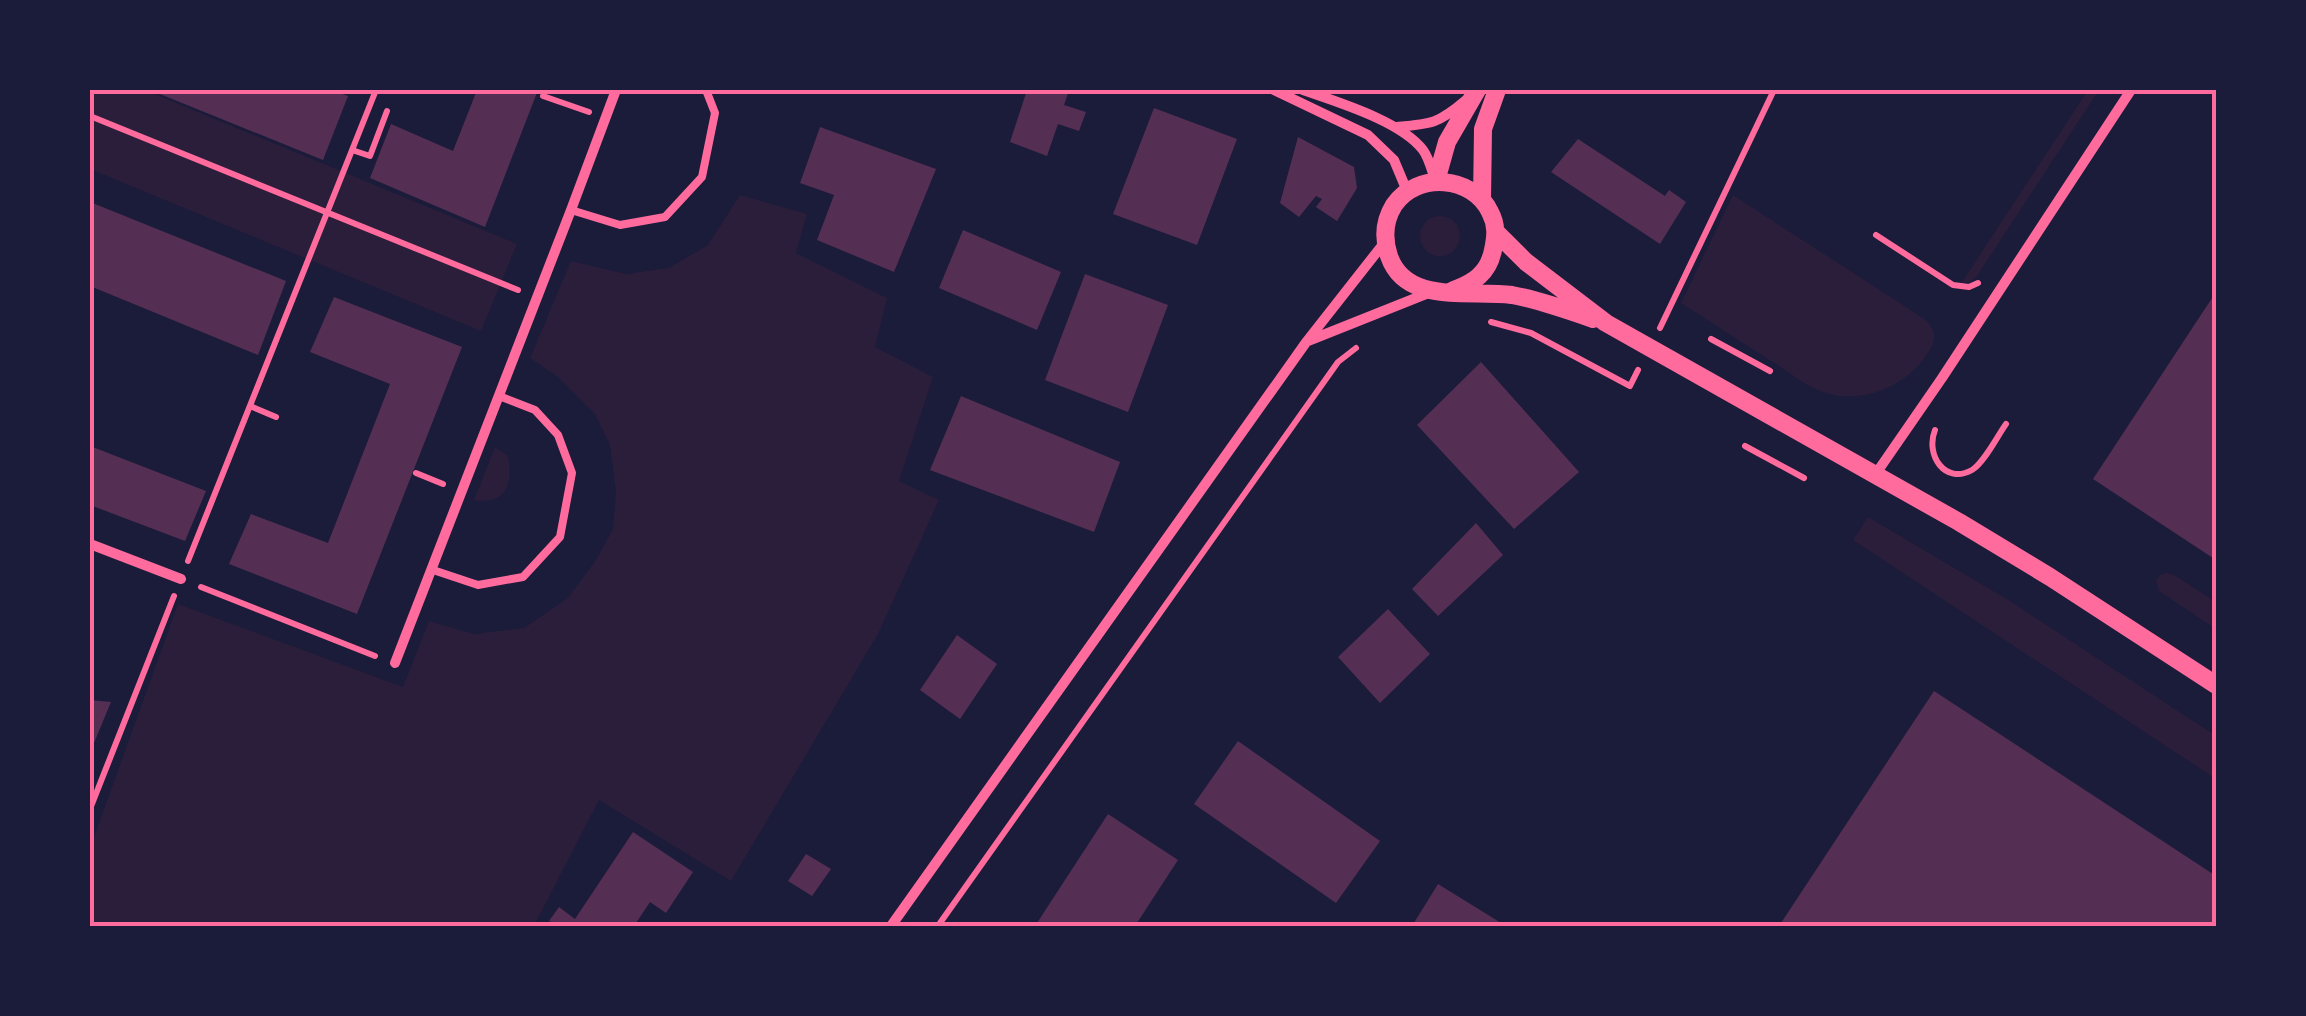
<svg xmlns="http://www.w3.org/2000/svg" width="2306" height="1016" viewBox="0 0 2306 1016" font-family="'PT Sans',sans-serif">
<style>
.green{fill:#2a1e3b}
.building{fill:#542f53}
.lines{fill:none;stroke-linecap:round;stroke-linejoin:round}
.path{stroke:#ff6b9d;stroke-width:6}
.service{stroke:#ff6b9d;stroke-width:8}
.minor{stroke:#ff6b9d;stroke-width:10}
.tertiary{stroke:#ff6b9d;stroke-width:18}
.neatline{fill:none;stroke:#ff6b9d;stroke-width:4}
</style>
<rect width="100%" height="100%" fill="#1b1b3a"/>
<path class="green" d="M 90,90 L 145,90 L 517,244 L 481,331 L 90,169 Z
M 2088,90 L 2099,90 L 1977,276 L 1970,282 L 1962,282 Z
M 740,195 L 807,214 L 796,253 L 887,298 L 875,347 L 933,377 L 899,481 L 939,500 L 878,634 L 731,881 L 599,800 L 534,926 L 90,926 L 90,848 L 178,604 L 403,687 L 429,621 L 473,634 L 524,628 L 568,598 L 596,560 L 613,529 L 616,491 L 610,445 L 595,414 L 558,377 L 530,358 L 571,261 L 626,274 L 669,268 L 708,245 Z
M 1733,195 L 1926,320 C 1940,335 1934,345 1923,360 C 1901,388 1861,404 1826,393 C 1809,388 1794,376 1779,366 C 1746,345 1714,324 1681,303 Z
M1420 236a20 20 0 1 1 40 0a20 20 0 1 1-40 0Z
M 495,447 L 508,456 C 513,484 507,505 474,500 Z
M 1868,517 L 2010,601 L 2216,736 L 2216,779 L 1853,540 Z
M 2167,573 L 2174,575 L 2216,602 L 2216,629 L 2159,591 L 2156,581 L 2160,575 Z"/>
<path class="building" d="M 150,90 L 331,90 L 348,96 L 323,160 Z
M 477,90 L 538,90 L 485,227 L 370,178 L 391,124 L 453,151 Z
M 1027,90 L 1069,90 L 1064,105 L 1086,112 L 1079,131 L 1058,124 L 1047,156 L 1010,142 Z
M 1154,108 L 1237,139 L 1197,245 L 1113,214 Z
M 820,127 L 936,169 L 894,272 L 817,240 L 834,195 L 800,183 Z
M 1298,137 L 1354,167 L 1357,188 L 1337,221 L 1316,207 L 1322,199 L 1316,196 L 1299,217 L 1280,203 Z
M 1578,139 L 1665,196 L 1669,190 L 1686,202 L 1660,244 L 1551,172 Z
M 90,202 L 286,281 L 258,355 L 90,286 Z
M 963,230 L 1061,272 L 1037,330 L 939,288 Z
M 1085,274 L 1168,305 L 1128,412 L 1045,380 Z
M 2216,292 L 2216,560 L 2093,479 Z
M 334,297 L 462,347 L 357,614 L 229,564 L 251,514 L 328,543 L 390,384 L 310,352 Z
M 1481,362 L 1579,472 L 1514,529 L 1417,425 Z
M 961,396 L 1120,462 L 1094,532 L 930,470 Z
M 90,446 L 206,491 L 185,541 L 90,505 Z
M 1476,523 L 1503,555 L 1438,616 L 1412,589 Z
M 1388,609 L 1430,654 L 1380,703 L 1338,657 Z
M 957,635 L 997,664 L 960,719 L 920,690 Z
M 1934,691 L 2216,876 L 2216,926 L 1779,926 Z
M 90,700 L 111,702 L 94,743 L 90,742 Z
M 1238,741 L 1380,841 L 1336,903 L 1194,804 Z
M 1108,814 L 1178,860 L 1135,926 L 1035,926 Z
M 633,832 L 693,872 L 666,913 L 650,902 L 634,926 L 557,926 L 549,921 L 559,907 L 575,919 Z
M 806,854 L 831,869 L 812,896 L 788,881 Z
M 1438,884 L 1506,926 L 1412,926 Z"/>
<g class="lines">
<path class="path" d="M 543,96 L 589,112
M 90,116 L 518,290
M 352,150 L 370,156 L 387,111
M 1876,235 L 1953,285 L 1969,287 L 1978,283
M 1491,322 L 1531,333 L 1630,386 L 1638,370
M 1660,328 L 1774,90
M 1711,339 L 1770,371
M 250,406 L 276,417
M 1935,430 C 1925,455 1945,485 1972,470 C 1984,463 1998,435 2006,424
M 1745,446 L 1804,478
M 416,473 L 443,484
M 188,561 L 376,90
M 201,587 L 375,656
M 90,809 L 174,596
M 941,926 L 940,923 L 1338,362 L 1356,348"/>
<path class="service" d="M 571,210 L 620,225 L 665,217 L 702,177 L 715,113 L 706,90
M 433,570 L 478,585 L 523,577 L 560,537 L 572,473 L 558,435 L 535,410 L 499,396"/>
<path class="minor" d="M 1274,90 L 1368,135 L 1394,160 L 1407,191
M 1303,90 C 1337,102 1401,121 1423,150 C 1429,158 1432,171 1435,180
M 1396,127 C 1431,124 1438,124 1466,100
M 1308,341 L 1431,292
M 1875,475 L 1942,378 L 2131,90
M 90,544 L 181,579
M 395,663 L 571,210 L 616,90
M 891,926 L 1307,341 L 1384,243"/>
<path class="tertiary" d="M 1436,181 L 1447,142 L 1477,90
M 1482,200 L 1483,129 L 1497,90
M 1496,232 L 1526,262 L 1606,323 L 1959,522 L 2050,577 L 2216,685
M 1452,291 C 1461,287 1472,283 1479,276 C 1487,269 1491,260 1493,250 C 1496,236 1497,225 1490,212 C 1473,176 1417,171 1394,205 C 1384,221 1383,238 1389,256 C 1406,306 1471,289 1512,295 C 1539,300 1567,310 1593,319"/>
</g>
<rect width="2306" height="1016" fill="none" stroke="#1b1b3a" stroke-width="185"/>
<rect x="92" y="92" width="2122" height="832" class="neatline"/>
</svg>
